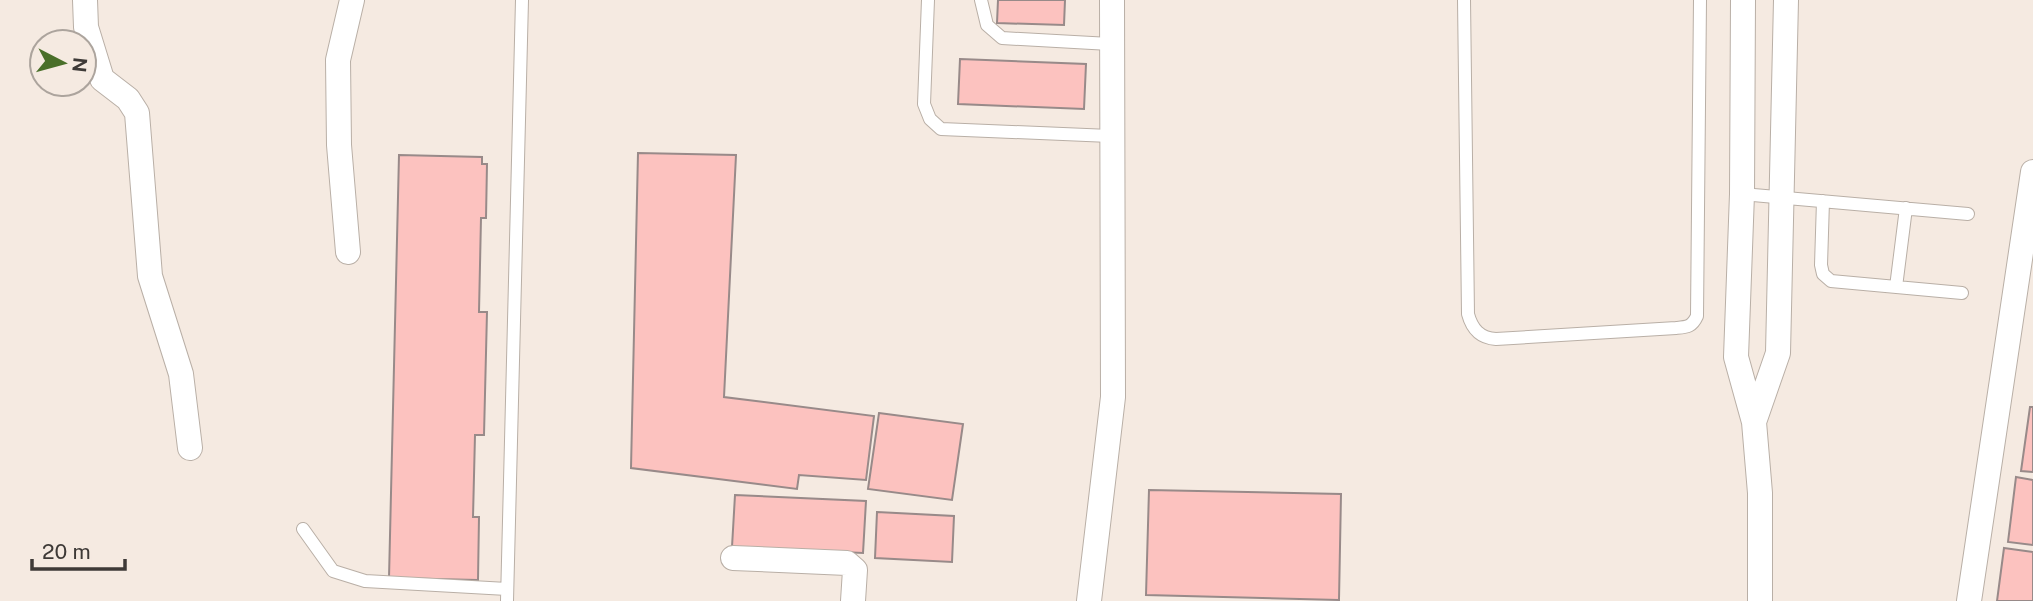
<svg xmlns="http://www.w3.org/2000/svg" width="2033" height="601" viewBox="0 0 2033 601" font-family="'Public Sans',sans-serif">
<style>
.building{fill:#fcc2bf;stroke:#988a89;stroke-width:2}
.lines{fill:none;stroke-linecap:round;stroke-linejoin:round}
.lane-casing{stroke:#b9afa6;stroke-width:14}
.street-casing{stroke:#b9afa6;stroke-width:26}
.lane{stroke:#fff;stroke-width:12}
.street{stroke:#fff;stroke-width:24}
</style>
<rect width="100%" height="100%" fill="#f5eae1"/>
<path class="building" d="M 998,0 L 1065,0 L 1064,25 L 997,23 Z
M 960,59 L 1086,64 L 1084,109 L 958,104 Z
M 638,153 L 736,155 L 724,397 L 874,416 L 866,480 L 799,475 L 797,489 L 631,468 Z
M 399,155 L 482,157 L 482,164 L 487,164 L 486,218 L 481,218 L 479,312 L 487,312 L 484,435 L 475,435 L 473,517 L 479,517 L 478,580 L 389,578 Z
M 2030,407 L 2033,407 L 2033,472 L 2021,471 Z
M 879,413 L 963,424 L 952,500 L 868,489 Z
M 2016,477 L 2033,480 L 2033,545 L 2008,542 Z
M 1149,490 L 1341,494 L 1339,600 L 1146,595 Z
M 735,495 L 866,501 L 863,553 L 732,547 Z
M 877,512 L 954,516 L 952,562 L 875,558 Z
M 2004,548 L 2033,552 L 2033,601 L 1997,601 Z"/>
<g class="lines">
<g class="lane-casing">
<path id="lane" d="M 928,0 L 924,104 L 930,119 L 941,129 L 1110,136
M 981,0 L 987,25 L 1002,38 L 1110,44
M 1464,0 L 1468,314 C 1472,329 1480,338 1496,339 L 1676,328 C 1687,327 1692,327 1697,316 L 1700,0
M 1742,194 L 1968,214
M 1823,201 L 1821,265 L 1823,274 L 1831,281 L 1962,293
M 1896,287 L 1906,208
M 303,529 L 333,571 L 365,581 L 507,589
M 507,601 L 522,0"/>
</g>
<g class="street-casing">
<path id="street" d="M 85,0 L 86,27 L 102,79 L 128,99 L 137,113 L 150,276 L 181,374 L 190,448
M 1743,0 L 1742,194 L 1736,357 L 1754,422 L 1760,493 L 1760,601
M 348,252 L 339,145 L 338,60 L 352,0
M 1754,422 L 1778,353 L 1786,0
M 733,558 L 847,563 L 855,570 L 853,601
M 1089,601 L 1113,397 L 1112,0
M 1969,601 L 2033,172"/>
</g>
<use href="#lane" class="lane"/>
<use href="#street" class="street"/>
</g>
<g transform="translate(63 63) rotate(96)"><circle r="33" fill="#f5eae1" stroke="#aca49d" stroke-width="2"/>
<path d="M0-5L12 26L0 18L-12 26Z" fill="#496f29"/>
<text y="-10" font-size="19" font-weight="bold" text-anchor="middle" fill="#3e3a37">N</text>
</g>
<path d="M32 559v10h93v-10" fill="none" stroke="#3e3a37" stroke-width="3.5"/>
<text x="42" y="559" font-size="21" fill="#3e3a37" stroke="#f5eae1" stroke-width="5" paint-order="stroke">20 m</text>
</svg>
